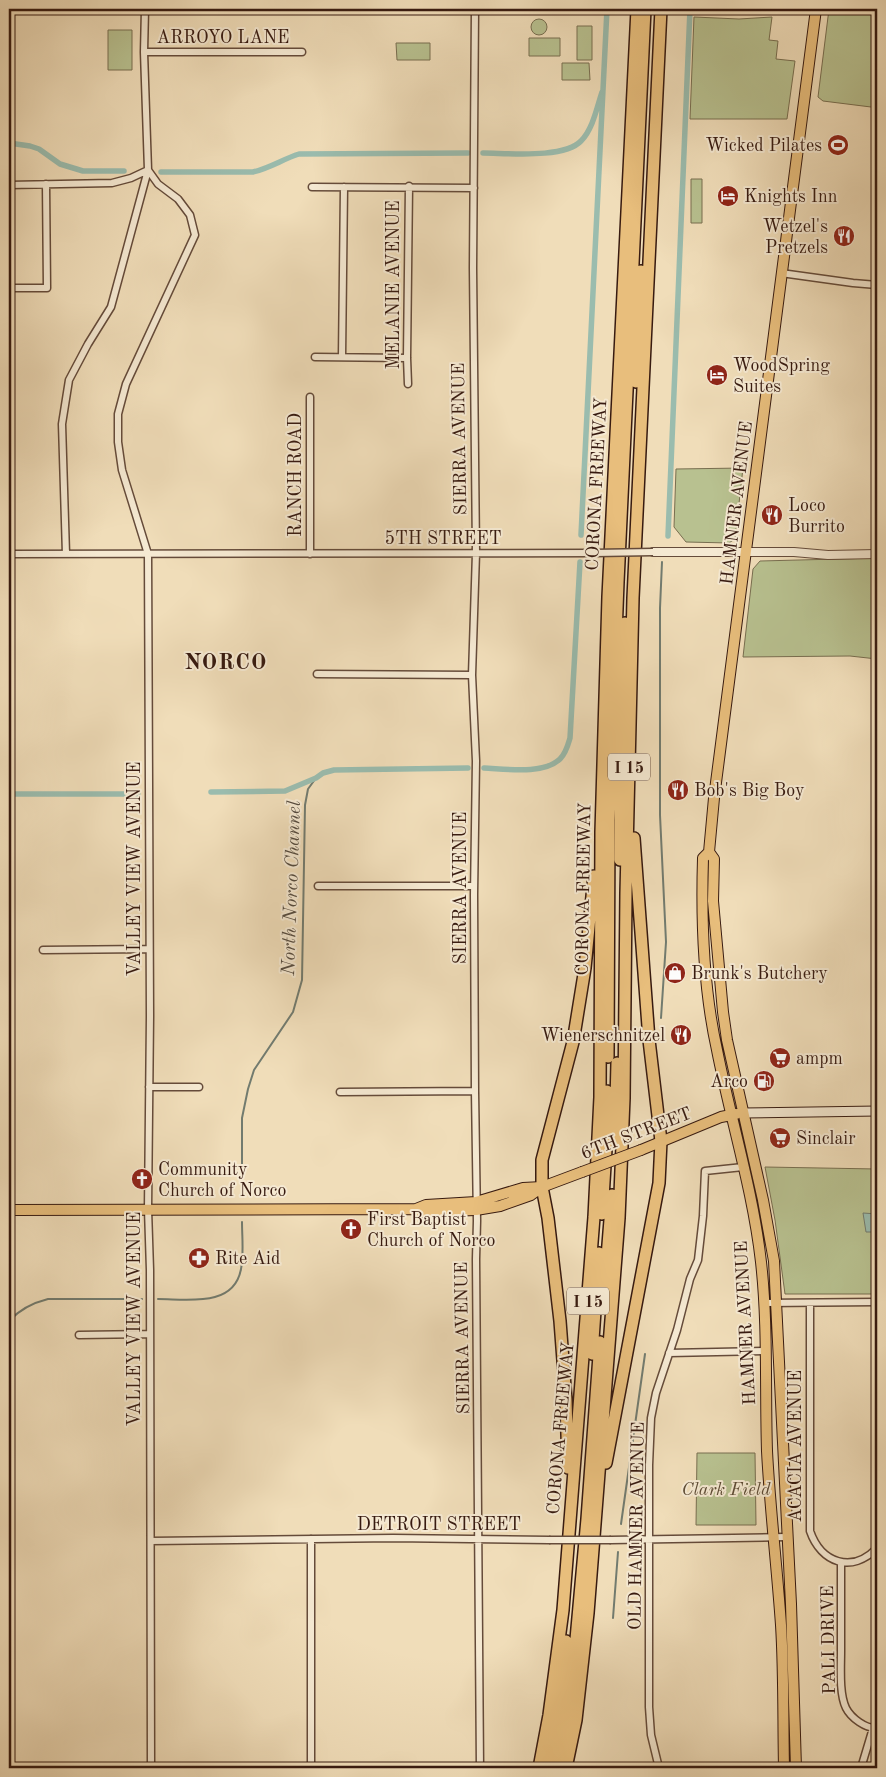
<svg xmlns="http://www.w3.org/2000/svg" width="886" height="1777" viewBox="0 0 886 1777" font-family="'Old Standard TT',serif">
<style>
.green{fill:#b8c190;stroke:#786e50}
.water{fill:#9abcae;stroke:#727b6f}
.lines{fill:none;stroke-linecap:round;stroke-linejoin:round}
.stream{stroke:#727b6f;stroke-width:2}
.canal{stroke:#9abcae;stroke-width:5.5}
.minor-casing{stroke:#654b3a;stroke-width:9}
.tertiary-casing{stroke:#654b3a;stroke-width:10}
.secondary-casing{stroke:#371a10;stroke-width:11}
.primary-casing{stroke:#371a10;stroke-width:12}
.motorway-casing{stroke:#371a10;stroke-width:14}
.minor{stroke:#f5e9d2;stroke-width:6}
.tertiary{stroke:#f5e9d2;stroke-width:8}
.secondary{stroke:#f5e9d2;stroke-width:9}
.primary{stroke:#e8be7c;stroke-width:10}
.motorway{stroke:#e8be7c;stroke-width:11}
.minor-bridge-casing{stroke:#654b3a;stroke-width:9;stroke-linecap:butt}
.primary-bridge-casing{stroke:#371a10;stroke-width:12;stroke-linecap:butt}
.minor-bridge{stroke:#f5e9d2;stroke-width:6}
.primary-bridge{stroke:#e8be7c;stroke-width:10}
.labels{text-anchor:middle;stroke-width:4;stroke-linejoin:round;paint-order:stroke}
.shield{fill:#f5e9d2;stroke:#70584a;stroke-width:1}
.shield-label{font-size:16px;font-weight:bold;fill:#371a10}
.street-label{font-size:18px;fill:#371a10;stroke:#f5e9d2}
.poi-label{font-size:18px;fill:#371a10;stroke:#f5e9d2;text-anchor:start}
.park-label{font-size:18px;font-style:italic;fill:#5e4c36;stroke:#f5e9d2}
.water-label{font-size:19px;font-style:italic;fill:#554b3f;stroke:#f5e9d2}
.district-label{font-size:22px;font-weight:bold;letter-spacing:1px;fill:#371a10;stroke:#f5e9d2}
</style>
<rect width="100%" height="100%" fill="#f0ddb9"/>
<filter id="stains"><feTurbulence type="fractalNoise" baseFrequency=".004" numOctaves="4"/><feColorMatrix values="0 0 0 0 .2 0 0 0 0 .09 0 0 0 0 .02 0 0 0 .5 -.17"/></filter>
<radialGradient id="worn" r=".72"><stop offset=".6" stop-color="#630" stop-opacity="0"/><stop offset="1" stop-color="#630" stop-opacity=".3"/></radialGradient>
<path class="green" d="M 9,9 L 13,9 L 13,64 L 9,64 Z
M 829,9 L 877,9 L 877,110 L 871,107 L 823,101 L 818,97 Z
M 694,17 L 739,19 L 772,17 L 769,40 L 778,41 L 776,59 L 795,61 L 787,119 L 690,119 Z
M531 27a8 8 0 1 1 16 0a8 8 0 1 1-16 0Z
M 577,26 L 592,26 L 592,60 L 577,60 Z
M 108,30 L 132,30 L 132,70 L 108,70 Z
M 529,38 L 560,38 L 560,56 L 529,56 Z
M 396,43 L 430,43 L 430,60 L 397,60 Z
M 562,63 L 589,63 L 590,80 L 562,80 Z
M 691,179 L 702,179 L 702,223 L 691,223 Z
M 743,468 L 735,539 L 729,543 L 686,542 L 674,527 L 676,469 Z
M 877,558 L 877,659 L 850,656 L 743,657 L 753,569 L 760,561 Z
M 765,1167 L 877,1169 L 877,1294 L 785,1294 L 775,1220 Z
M 697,1453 L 755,1453 L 756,1525 L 696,1525 Z"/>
<path class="water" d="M 863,1213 L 877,1214 L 874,1232 L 866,1232 Z"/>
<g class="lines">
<path class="stream" d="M 661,1018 L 666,942 L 660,815 L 660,608 L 662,562
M 242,1197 L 242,1118 L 248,1089 L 254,1070 L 293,1012 L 302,980 L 305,805 L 308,789 L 316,778
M 158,1299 C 187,1299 234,1308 241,1269 C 244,1254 242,1237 242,1222
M 9,1321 C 20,1309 32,1303 48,1299 L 142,1299
M 621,1524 L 645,1354
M 613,1618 L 618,1552"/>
<path class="canal" d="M 9,143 L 30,146 L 39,149 L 60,164 L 83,171 L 124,171
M 483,153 C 507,153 564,159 581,141 C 593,129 597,107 602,92
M 161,172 L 253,172 C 270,168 283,159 299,154 L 468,153
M 581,535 L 607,9
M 668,536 L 690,9
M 484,768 C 506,769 543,775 560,759 C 566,753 568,745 570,738 L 580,562
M 211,792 L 285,791 L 316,778 L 323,773 L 334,770 L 468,768
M 9,794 L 138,794"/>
<g class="minor-casing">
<path id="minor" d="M 145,9 L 144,52 L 148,170 L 158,184 L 178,199 L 190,215 L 195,235 L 126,384 L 118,414 L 118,442 L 122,470 L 148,554 L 150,1016 L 148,1209 L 150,1270 L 151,1768
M 475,9 L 473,268 L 476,553 L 472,675 L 476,761 L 474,895 L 475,1091 L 477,1221 L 476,1259 L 480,1768
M 144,52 L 302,52
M 9,185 L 112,183 L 131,178 L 148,170
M 312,187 L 474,188
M 781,273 L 853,283 L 877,285
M 9,288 L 47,288 L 46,184
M 315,357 L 407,358
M 342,357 L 344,187
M 408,384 L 407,358 L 409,186
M 310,397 L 310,554
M 9,554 L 595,553
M 66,554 L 62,424 L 69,380 L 88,344 L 111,307 L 148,170
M 317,674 L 472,675
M 318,886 L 474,886
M 43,950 L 149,949
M 149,1087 L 199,1087
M 340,1092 L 475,1091
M 764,1303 L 877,1302
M 810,1303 L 810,1531 C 821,1563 852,1574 877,1548
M 79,1335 L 150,1334
M 669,1353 L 765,1351
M 311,1539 L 311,1768
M 611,1540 L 786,1537
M 151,1541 L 393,1538 L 549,1540
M 841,1562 C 841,1592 841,1621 841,1651 C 841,1667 839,1694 846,1708 C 851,1718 866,1729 877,1728
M 659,1768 L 651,1735 L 649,1707 L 649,1465 L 651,1418 L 656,1393 L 677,1330 L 690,1279 L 698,1260 L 703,1216 L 705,1171 L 743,1167
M 861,1768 L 873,1728"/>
</g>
<g class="tertiary-casing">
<path id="tertiary" d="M 653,552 L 794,552 L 828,555 L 877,554"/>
</g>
<g class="secondary-casing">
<path id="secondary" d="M 743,1113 L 877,1111"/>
</g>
<g class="primary-casing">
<path id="primary" d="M 709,852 L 703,858 C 701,922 703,987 717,1050 C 731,1121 753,1191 761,1262 C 768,1325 765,1388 767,1451 C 770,1509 777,1567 781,1625 C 784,1673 783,1721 784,1768
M 641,1150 L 721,1117 L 736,1114
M 416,1209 L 421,1212 L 476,1210 L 500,1206 L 531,1195 L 542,1187 L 582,1172
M 9,1210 L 416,1209 L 426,1205 L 476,1202 L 523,1188 L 542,1187
M 796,1768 L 791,1604 L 774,1261 L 763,1200 L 727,1040 L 723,1012 L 713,901 L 714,859 L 709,852 L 714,798 L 816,9"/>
</g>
<g class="motorway-casing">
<path id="motorway" d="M 636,382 L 641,271
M 620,860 L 621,735 L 625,623
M 608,1057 L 609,820 L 618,582 L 645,9
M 615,1140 L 617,1063
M 602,1214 L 607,1133 L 607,1091
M 603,1307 L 612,1195
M 592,1354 L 599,1253
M 606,1463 L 659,1183 L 661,1141 L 649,1040 L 634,838
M 568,1468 L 566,1400 L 560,1321 L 548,1218 L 542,1187 L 542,1160 L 573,1042 L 585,968 L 594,876
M 539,1768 L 549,1715 L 563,1610 L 594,1217 L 600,1097 L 601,832 L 608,597 L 637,9
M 548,1768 L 562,1684 L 566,1641
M 557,1768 L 572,1683 L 587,1519 L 600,1342
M 566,1768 L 576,1720 L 588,1613 L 619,1218 L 624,1098 L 626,893 L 633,598 L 661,9"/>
</g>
<use href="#minor" class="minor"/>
<use href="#tertiary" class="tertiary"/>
<use href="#secondary" class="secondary"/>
<use href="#primary" class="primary"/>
<use href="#motorway" class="motorway"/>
<g class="minor-bridge-casing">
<path id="minor-bridge" d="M 595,553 L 653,552
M 549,1540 L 611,1540"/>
</g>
<g class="primary-bridge-casing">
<path id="primary-bridge" d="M 582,1172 L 641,1150"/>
</g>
<use href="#minor-bridge" class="minor-bridge"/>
<use href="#primary-bridge" class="primary-bridge"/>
</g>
<defs>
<g id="stadium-disc" transform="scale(1.125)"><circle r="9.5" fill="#8f2418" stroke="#f5e9d2"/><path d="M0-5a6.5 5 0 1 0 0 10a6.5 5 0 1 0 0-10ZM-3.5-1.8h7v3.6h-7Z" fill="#fff"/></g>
<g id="hotel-disc" transform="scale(1.125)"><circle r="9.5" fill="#8f2418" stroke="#f5e9d2"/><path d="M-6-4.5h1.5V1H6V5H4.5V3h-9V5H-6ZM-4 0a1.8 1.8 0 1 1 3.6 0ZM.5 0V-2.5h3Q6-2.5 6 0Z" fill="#fff"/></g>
<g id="restaurant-disc" transform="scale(1.125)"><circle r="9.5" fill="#8f2418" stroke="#f5e9d2"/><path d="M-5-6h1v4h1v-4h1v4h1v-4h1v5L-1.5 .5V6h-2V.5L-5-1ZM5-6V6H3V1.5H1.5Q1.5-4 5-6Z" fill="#fff"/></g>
<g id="shop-disc" transform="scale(1.125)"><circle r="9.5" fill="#8f2418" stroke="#f5e9d2"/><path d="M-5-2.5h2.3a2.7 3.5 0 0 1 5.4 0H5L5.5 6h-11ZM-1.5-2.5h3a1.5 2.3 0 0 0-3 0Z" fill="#fff"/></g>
<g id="supermarket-disc" transform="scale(1.125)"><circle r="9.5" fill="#8f2418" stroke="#f5e9d2"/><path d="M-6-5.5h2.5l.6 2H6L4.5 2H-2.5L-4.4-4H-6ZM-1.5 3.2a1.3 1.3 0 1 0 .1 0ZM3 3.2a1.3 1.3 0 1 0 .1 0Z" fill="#fff"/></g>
<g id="fuel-disc" transform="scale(1.125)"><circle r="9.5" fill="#8f2418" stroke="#f5e9d2"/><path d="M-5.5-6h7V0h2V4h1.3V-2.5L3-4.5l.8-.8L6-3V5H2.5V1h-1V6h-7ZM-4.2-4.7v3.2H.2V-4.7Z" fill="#fff"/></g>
<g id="church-disc" transform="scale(1.125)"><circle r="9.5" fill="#8f2418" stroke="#f5e9d2"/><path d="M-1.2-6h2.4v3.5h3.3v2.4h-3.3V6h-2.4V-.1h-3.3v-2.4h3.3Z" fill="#fff"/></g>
<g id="pharmacy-disc" transform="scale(1.125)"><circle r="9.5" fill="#8f2418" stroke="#f5e9d2"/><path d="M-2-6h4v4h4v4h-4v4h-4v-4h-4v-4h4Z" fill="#fff"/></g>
</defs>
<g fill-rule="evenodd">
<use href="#stadium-disc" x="838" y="145"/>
<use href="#hotel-disc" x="728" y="196"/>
<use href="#restaurant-disc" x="844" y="236"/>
<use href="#hotel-disc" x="717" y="375"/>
<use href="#restaurant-disc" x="772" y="515"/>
<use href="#restaurant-disc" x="678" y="790"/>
<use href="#shop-disc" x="675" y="973"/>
<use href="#restaurant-disc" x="681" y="1035"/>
<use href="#supermarket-disc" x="780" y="1058"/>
<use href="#fuel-disc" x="764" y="1081"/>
<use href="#supermarket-disc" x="780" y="1138"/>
<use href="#church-disc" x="142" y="1179"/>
<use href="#church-disc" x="351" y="1229"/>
<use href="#pharmacy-disc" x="199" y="1258"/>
</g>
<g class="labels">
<g class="shield">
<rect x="608" y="753.5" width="42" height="27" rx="4"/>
<rect x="567" y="1287.5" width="42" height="27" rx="4"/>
</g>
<g class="shield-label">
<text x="629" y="773">I 15</text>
<text x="588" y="1307">I 15</text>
</g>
<g class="street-label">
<text x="223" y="43">ARROYO LANE</text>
<text transform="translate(393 285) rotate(-90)" y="6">MELANIE AVENUE</text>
<text transform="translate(459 439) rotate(-91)" y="6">SIERRA AVENUE</text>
<text transform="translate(295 475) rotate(-90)" y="6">RANCH ROAD</text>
<text transform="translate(596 484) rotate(-87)" y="6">CORONA FREEWAY</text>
<text transform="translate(736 503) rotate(-83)" y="6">HAMNER AVENUE</text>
<text x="443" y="544">5TH STREET</text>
<text transform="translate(134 869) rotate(-90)" y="6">VALLEY VIEW AVENUE</text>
<text transform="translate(460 888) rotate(-90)" y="6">SIERRA AVENUE</text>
<text transform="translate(583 889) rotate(-89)" y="6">CORONA FREEWAY</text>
<text transform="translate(636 1133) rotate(-21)" y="6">6TH STREET</text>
<text transform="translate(134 1319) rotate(-90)" y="6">VALLEY VIEW AVENUE</text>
<text transform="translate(745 1323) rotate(-93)" y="6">HAMNER AVENUE</text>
<text transform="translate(462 1338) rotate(-91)" y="6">SIERRA AVENUE</text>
<text transform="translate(560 1428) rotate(-85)" y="6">CORONA FREEWAY</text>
<text transform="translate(795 1446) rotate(-90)" y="6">ACACIA AVENUE</text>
<text x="439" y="1530">DETROIT STREET</text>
<text transform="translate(636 1526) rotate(-89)" y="6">OLD HAMNER AVENUE</text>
<text transform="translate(828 1640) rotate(-91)" y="6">PALI DRIVE</text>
</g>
<g class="poi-label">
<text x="822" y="151" text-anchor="end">Wicked Pilates</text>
<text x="744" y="202">Knights Inn</text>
<text x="828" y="232" text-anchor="end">Wetzel's<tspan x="828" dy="21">Pretzels</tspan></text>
<text x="733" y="371">WoodSpring<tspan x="733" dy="21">Suites</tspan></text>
<text x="788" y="511">Loco<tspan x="788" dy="21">Burrito</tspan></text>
<text x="694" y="796">Bob's Big Boy</text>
<text x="691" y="979">Brunk's Butchery</text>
<text x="665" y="1041" text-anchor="end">Wienerschnitzel</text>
<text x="796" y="1064">ampm</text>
<text x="748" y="1087" text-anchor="end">Arco</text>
<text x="796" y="1144">Sinclair</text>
<text x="158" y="1175">Community<tspan x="158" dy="21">Church of Norco</tspan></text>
<text x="367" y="1225">First Baptist<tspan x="367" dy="21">Church of Norco</tspan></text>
<text x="215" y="1264">Rite Aid</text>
</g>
<g class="park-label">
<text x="726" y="1495">Clark Field</text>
</g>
<g class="water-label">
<text transform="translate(290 888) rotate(-88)" y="7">North Norco Channel</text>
</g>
<g class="district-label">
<text x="226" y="669">NORCO</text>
</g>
</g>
<rect width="886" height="1777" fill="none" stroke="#f0ddb9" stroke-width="30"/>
<rect x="10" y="10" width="866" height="1757" fill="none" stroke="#371a10" stroke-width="2.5"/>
<rect x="15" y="15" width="856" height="1747" fill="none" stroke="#371a10"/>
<rect width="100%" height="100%" filter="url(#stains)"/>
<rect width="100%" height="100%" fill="url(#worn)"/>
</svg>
